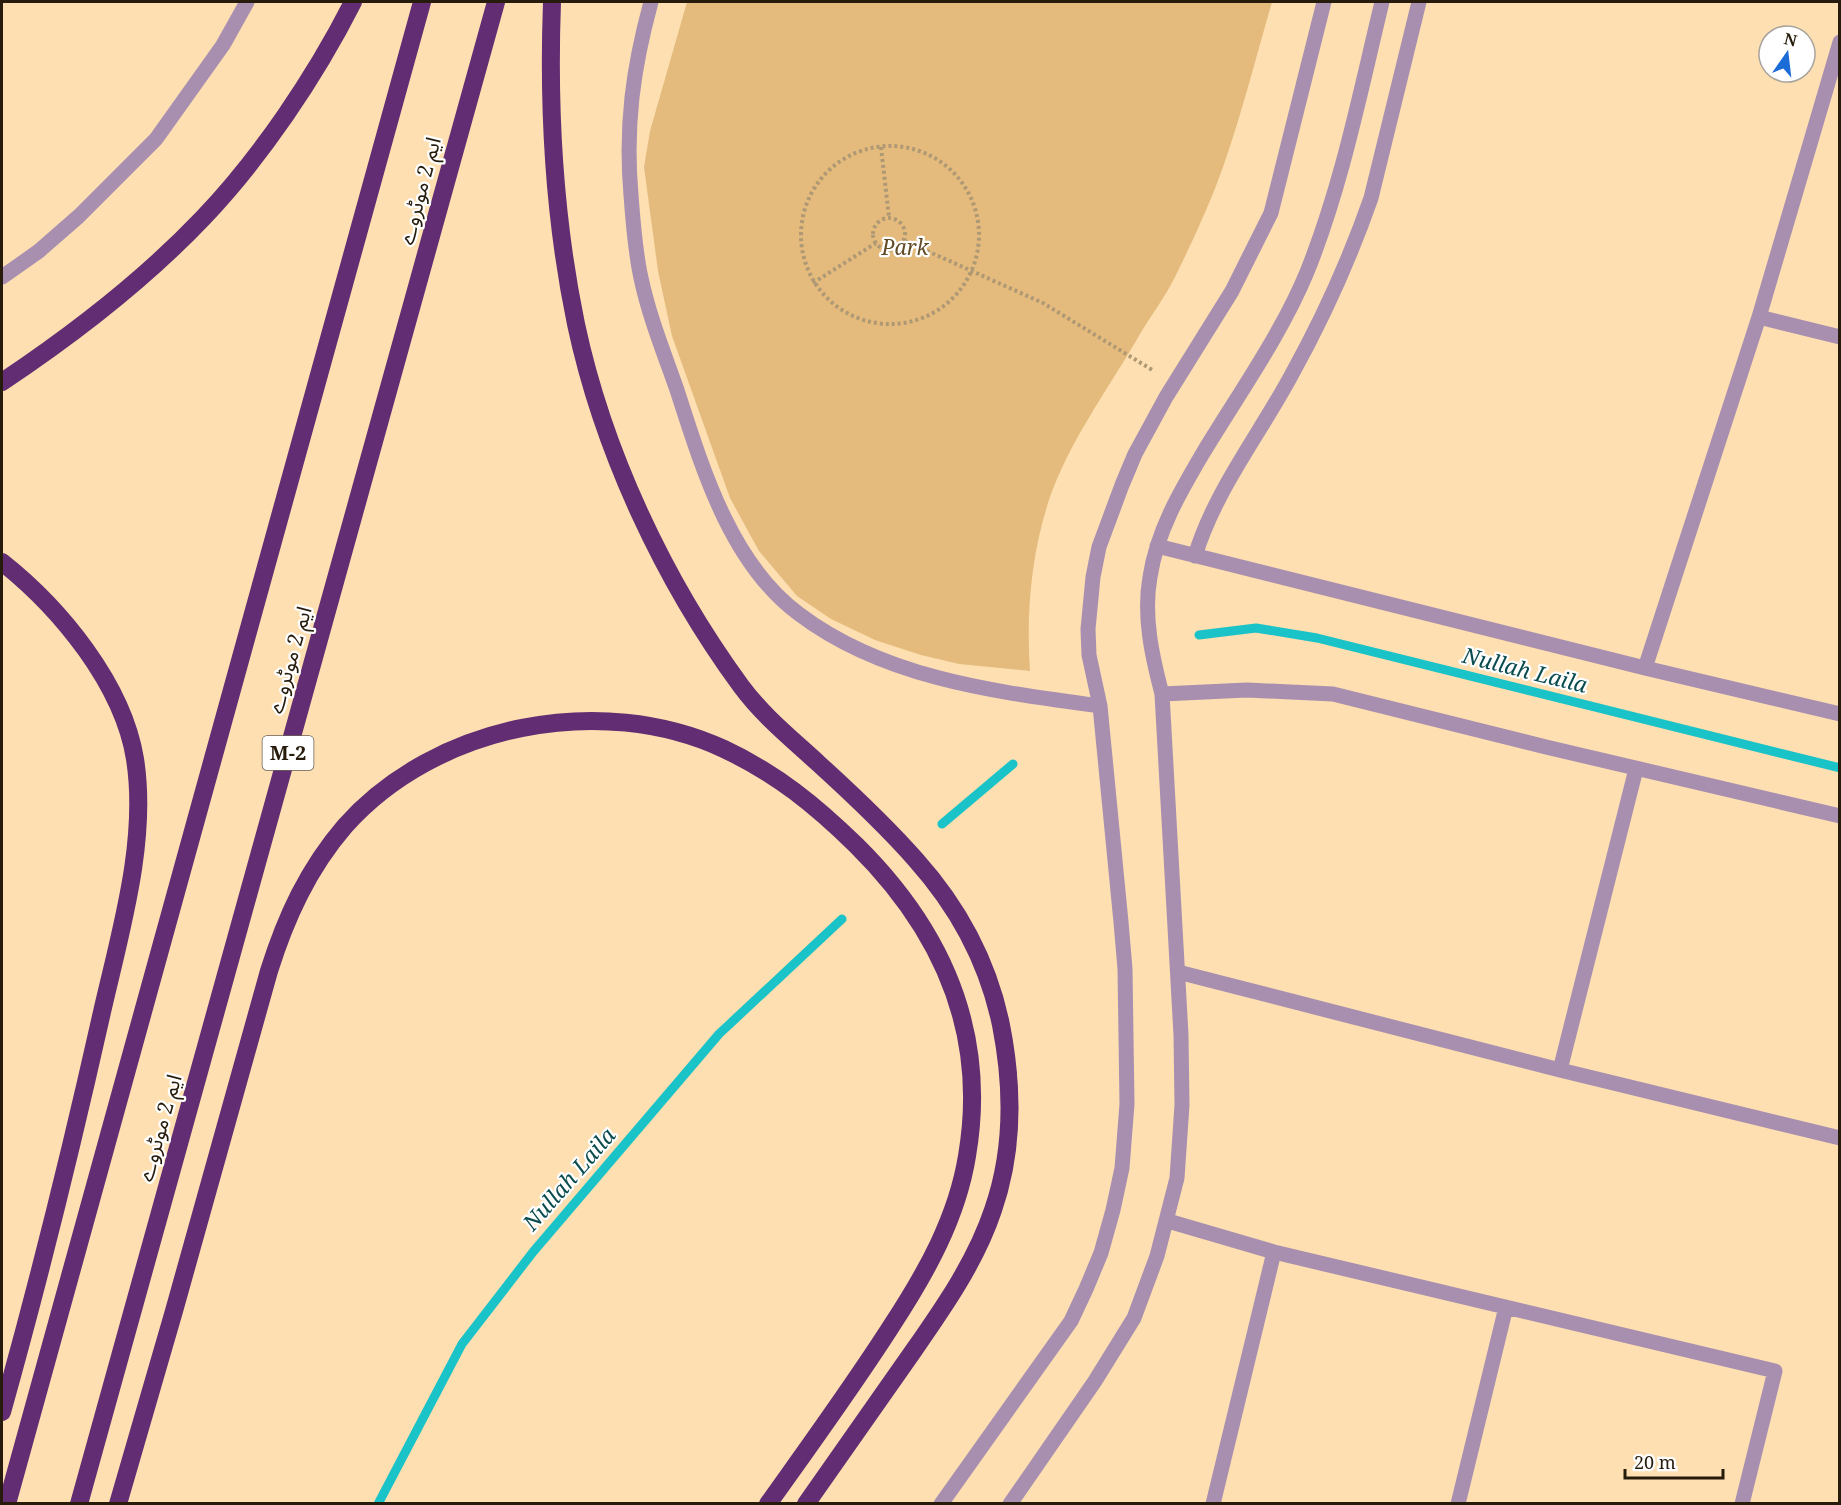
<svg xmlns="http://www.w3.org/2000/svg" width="1841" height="1505" viewBox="0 0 1841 1505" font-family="'Noto Serif','Noto Sans Arabic',serif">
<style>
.green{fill:#e4bb7d}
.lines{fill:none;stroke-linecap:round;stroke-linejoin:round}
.stream{stroke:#1ac3c7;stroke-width:9}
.path{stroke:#af9874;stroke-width:4;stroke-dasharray:3 3;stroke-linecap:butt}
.minor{stroke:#a88fb0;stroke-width:15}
.motorway{stroke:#622d72;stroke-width:18}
.labels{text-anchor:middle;stroke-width:4.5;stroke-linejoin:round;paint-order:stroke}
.shield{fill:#fff;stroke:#686054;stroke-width:1.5}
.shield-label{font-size:20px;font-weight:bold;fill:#271c0b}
.street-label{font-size:21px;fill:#271c0b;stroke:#fff}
.park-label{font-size:21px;font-style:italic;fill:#614a25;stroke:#fff}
.water-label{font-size:22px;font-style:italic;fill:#0b4d4f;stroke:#fff}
</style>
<rect width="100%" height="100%" fill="#fddfb1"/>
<path class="green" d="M 687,2 L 1272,2 C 1256,57 1242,113 1223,167 C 1210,204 1193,240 1176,275 C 1165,298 1148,319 1136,341 C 1106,392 1068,444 1049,500 C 1031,555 1026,614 1030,671 L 959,664 L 921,655 L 875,640 L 831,619 L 797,596 L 759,551 L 730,498 L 672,336 L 658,271 L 644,167 L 650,131 Z"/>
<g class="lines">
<path class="stream" d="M 1199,635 L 1256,628 L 1317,638 L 1840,768
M 942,824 L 1013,764
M 378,1504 L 462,1344 L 533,1252 L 719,1034 L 842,919"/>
<path class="path" d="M801 235a89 89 0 1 1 178 0a89 89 0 1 1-178 0Z
M 881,147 L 889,217
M873 234a16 16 0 1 1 32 0a16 16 0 1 1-32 0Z
M 905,241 L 1043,303 L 1154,371
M 813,283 L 876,243"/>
<path class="minor" d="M 651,2 C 633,68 625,126 631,195 C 633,223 635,251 641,278 C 649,316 664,353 677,390 C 702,467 730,563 799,614 C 885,679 997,692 1100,706
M 2,277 L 39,251 L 79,216 L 156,139 L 223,45 L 247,2
M 1759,317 L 1840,337
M 1157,546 L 1645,668 L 1840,714
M 1195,556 C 1215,490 1260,434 1292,374 C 1323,318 1350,258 1371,198 L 1419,2
M 1645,668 L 1759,317 L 1840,42
M 1162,694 L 1247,690 L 1333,694 L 1546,747 L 1840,816
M 1178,972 L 1560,1070 L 1840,1138
M 1560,1070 L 1636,769
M 1168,1221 L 1274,1252 L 1775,1371 L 1742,1504
M 941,1504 L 1071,1321 L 1086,1289 L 1101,1253 L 1113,1210 L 1122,1168 L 1127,1104 L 1125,969 L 1121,922 L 1100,706 L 1089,655 L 1088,629 L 1093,577 L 1099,547 L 1122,485 L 1135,454 L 1166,397 L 1232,291 L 1271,213 L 1324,2
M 1010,1504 L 1095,1381 L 1134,1318 L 1157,1256 L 1177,1178 L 1182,1105 L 1181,1035 L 1162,694 C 1152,656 1143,616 1150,577 C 1157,531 1180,492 1203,453 C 1238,395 1281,335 1307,272 C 1342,185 1360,93 1382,2
M 1213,1504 L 1274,1252
M 1458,1504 L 1506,1307"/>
<path class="motorway" d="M 552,2 C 548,109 554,218 576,324 C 603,451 664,581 741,686 C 763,716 792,739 819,764 C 852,794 886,826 916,860 C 958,907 988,962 1001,1025 C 1013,1086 1014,1150 993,1210 C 976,1261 944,1307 914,1350 C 878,1402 842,1453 806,1504
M 2,382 C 74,334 143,281 203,218 C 261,157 315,77 353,2
M 2,562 C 60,608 123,684 135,759 C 148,841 120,933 102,1012 C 72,1146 39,1280 2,1412
M 7,1504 L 422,2
M 79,1504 L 496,2
M 118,1504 L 174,1311 L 269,971 C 286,917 308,869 345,826 C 436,724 601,692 724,749 C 777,774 815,805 856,845 C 942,930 988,1033 967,1156 C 957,1218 926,1273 892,1325 C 853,1386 810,1445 768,1504"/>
</g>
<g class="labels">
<rect class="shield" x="262.5" y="736" width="51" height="34" rx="4.5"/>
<g class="shield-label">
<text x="288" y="760">M-2</text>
</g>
<g class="street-label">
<text transform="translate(420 191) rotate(-75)" y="7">ایم 2 موٹروے</text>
<text transform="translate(290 660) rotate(-74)" y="7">ایم 2 موٹروے</text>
<text transform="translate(160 1128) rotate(-74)" y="7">ایم 2 موٹروے</text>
</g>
<g class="park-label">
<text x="905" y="255">Park</text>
</g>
<g class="water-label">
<text transform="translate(1525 670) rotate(14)" y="8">Nullah Laila</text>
<text transform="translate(569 1179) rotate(-49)" y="8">Nullah Laila</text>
</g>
</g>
<rect width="1841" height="1505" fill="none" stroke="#271c0b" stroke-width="6"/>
<g transform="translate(1787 54) rotate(14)"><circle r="28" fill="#ffffff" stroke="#a9a49d" stroke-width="1.5"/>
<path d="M0-4.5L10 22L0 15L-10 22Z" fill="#1b6cd6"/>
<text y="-9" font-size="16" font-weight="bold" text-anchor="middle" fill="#271c0b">N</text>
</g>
<path d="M1625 1469v9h98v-9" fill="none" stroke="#271c0b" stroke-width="3"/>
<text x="1634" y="1469" font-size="18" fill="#271c0b" stroke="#ffffff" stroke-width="4.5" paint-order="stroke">20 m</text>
</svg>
